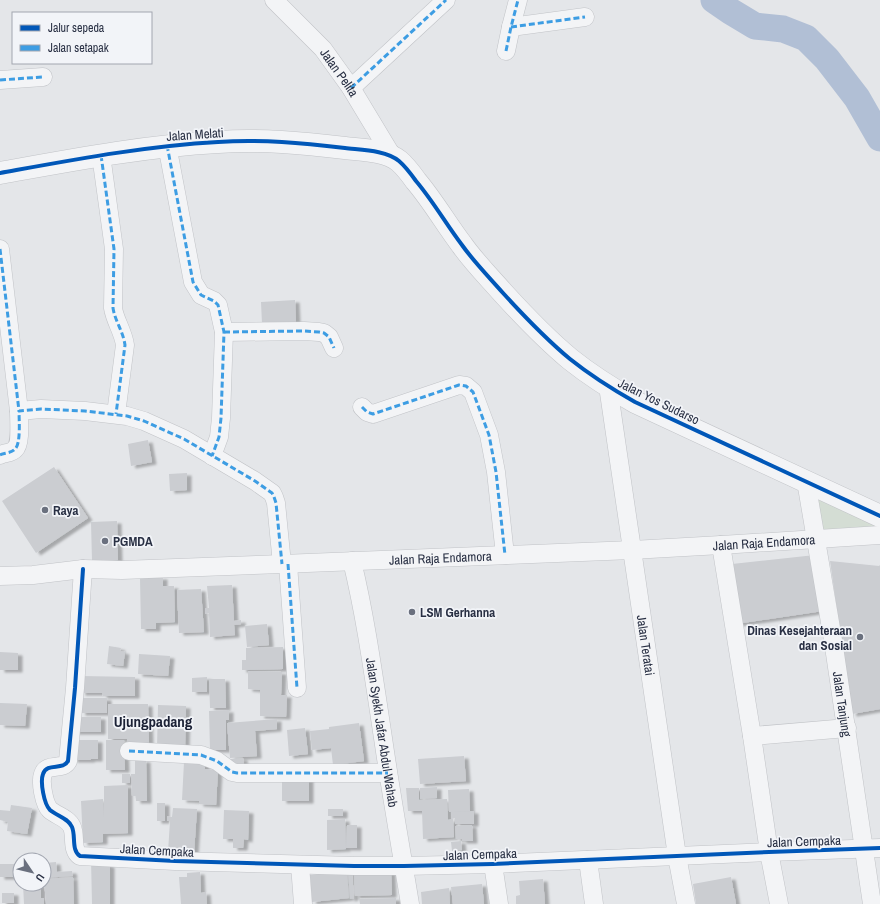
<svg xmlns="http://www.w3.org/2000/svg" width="880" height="904" viewBox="0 0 880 904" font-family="'Archivo Narrow',sans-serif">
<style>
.green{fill:#d4ddd4}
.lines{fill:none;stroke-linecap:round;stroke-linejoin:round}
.river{stroke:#b1bfd5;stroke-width:27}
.building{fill:#cbcdd1;filter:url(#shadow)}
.minor-casing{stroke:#c1c3c7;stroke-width:19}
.tertiary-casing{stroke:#c1c3c7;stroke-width:23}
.minor{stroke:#f3f4f6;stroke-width:18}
.tertiary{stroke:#f3f4f6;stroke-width:22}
.quiet{stroke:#3d9de3;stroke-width:3;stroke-dasharray:6 3;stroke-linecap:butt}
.cycleway-casing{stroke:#f2f4f8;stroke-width:6}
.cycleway{stroke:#0057b8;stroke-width:4}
.poi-dot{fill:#6a707e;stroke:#f2f4f8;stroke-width:1.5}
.labels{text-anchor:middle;stroke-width:3.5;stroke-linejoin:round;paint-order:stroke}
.street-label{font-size:13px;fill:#293044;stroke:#f2f4f8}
.poi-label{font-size:13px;font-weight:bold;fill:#293044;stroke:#f2f4f8;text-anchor:start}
.quarter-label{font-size:15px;font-weight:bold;fill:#1b2135;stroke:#f2f4f8}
</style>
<defs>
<filter id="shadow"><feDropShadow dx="4.5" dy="2.5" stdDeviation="1" flood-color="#0004"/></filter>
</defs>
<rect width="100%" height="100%" fill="#e4e6e9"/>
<path class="green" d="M 810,486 L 880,518 L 880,532 L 818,536 Z"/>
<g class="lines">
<path class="river" d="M 714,0 L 730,11 L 755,26 L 783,29 L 806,38 L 827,59 L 857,98 L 880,138"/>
</g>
<path class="building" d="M 295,300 L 296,322 L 262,324 L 261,302 Z
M 148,440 L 152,462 L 131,466 L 128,444 Z
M 54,467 L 88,518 L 36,553 L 2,501 Z
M 187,473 L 187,490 L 170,491 L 169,474 Z
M 117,521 L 118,560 L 92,561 L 91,522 Z
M 815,555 L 823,611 L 736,624 L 732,564 Z
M 830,561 L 879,566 L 880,565 L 880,709 L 852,714 Z
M 163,577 L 163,586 L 174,586 L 175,622 L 156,623 L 156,629 L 141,629 L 140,578 Z
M 232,585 L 234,621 L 241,620 L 241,624 L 234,625 L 235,635 L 210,637 L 209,613 L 205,614 L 205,608 L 209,608 L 207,586 Z
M 201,589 L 204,632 L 179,633 L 177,590 Z
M 267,624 L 269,645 L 247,647 L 245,626 Z
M 109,646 L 121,648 L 120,651 L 125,652 L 123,666 L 107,664 Z
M 283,647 L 283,669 L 242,670 L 242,660 L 246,660 L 246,648 Z
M 0,652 L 18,653 L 18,670 L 0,670 Z
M 139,654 L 170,656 L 168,676 L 138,674 Z
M 248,671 L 282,672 L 281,695 L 287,695 L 286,717 L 260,716 L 260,690 L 248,689 Z
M 81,676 L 135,677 L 135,696 L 103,696 L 102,693 L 81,693 Z
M 207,677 L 207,692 L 192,692 L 192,678 Z
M 209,679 L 225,679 L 226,708 L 210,708 Z
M 81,698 L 107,698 L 107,713 L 81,713 Z
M 0,703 L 27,704 L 25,726 L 0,725 Z
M 108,704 L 148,704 L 149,744 L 127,744 L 127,739 L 108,739 Z
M 158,705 L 186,706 L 185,748 L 157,748 Z
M 229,710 L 229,720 L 226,720 L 226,750 L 210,750 L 209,711 Z
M 74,717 L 101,717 L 101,732 L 74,732 Z
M 277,719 L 277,729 L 255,731 L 257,756 L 230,758 L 227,723 Z
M 359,723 L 364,761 L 333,765 L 331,748 L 312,750 L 310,731 L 329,729 L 329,727 Z
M 305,728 L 308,754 L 289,756 L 287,730 Z
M 73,740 L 98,740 L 98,759 L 91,759 L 90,760 L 73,760 Z
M 106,740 L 124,740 L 125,770 L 106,770 Z
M 464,756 L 466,781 L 420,784 L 418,759 Z
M 243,758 L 244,765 L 231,766 L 231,759 Z
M 135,760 L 146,760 L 147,801 L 136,801 L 136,796 L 132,796 L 131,774 L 135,774 Z
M 184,762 L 205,763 L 205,769 L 218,770 L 216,805 L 199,804 L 199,801 L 182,800 Z
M 122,774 L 130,774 L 130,783 L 122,783 Z
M 282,778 L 309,778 L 309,801 L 282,801 Z
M 128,785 L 128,833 L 103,834 L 103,842 L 83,843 L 81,801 L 103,799 L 104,818 L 104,786 Z
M 437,787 L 437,798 L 420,799 L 420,788 Z
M 406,788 L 419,788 L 419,800 L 447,799 L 448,820 L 453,819 L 454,837 L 423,839 L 422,811 L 408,811 Z
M 469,789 L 470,811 L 449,812 L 448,790 Z
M 157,803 L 165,803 L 165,821 L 157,821 Z
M 11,805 L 32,808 L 27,834 L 7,831 L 8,822 L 0,820 L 0,810 L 10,811 Z
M 173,808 L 197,809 L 194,853 L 168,852 L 170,821 L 167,821 L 167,816 L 172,817 Z
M 328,809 L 343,809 L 343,816 L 328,816 Z
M 224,810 L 249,811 L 248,840 L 244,839 L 243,848 L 233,848 L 233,839 L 223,839 Z
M 474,811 L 474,824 L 455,824 L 455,818 L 451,819 L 451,812 Z
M 345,819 L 346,849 L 327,850 L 327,820 Z
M 347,825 L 357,825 L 357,848 L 346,848 Z
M 472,825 L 473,841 L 462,841 L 462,839 L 456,839 L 455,826 Z
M 461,841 L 462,850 L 452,851 L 451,842 Z
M 91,859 L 110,865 L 110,904 L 92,904 Z
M 56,862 L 57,872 L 72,871 L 73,876 L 44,878 L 44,863 Z
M 0,864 L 18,864 L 17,877 L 0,877 Z
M 347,871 L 349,898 L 312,902 L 310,875 Z
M 348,871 L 352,871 L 354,898 L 350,899 Z
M 391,871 L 392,895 L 355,896 L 354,872 Z
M 200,872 L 201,893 L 206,892 L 207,904 L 181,904 L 179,877 L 187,877 L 187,873 Z
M 73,877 L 74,904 L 46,904 L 44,879 Z
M 731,877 L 736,904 L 696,904 L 693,884 Z
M 543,879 L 545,904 L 516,904 L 516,896 L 520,895 L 519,881 Z
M 23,884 L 41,884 L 41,898 L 44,898 L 44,904 L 24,904 Z
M 482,884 L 484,904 L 453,904 L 451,887 Z
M 449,888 L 450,904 L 422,904 L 421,892 Z
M 2,893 L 14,893 L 14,903 L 2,903 Z
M 396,898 L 396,904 L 360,904 L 359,899 Z"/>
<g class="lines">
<g class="minor-casing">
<g id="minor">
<path id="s1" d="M 274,0 L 323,49 L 351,88 L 392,156"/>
<path d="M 511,27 L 585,17"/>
<path d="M 506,51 L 511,27 L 518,0"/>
<path d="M 0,80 L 43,77"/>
<path d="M 351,88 L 446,0"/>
<path d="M 167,145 L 193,282 L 201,295 L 214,301 L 218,305 L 224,332 L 221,418 L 219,437 L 212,456"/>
<path d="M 101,155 L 114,249 L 113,308 C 115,321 123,331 125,345 L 116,414"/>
<path d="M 0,249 L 19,411 L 41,409 L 85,411 L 127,416 L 144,421 L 184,439 L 255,481 L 272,493 L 274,497 L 276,503 L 282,564"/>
<path d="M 224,332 L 304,331 L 319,332 L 324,333 L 329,337 L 334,348"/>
<path id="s2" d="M 608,386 L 677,856 L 686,904"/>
<path d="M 362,407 L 367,412 L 373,414 L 459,385 L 466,386 L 473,392 L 489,435 L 496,472 L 505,555"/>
<path d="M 0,455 C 4,453 12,453 15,449 C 21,444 19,419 19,411"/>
<path id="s3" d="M 806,481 L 833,640 L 872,904"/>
<path d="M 721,545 L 752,736 L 769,852 L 779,904"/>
<path id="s4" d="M 352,561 C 366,619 374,679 383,738 C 391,794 401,849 410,904"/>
<path d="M 288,564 L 297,688"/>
<path d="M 83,569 L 75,688 L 68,761 C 63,771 47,762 43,774 C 40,782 44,804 50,810 C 57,816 68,818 72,827 C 76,836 71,850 80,856 L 175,861 L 354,866 L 404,866 L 493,864 L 769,852 L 880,848"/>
<path id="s5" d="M 0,576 L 33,575 L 83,569 L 122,570 L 282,564 L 632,550 L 721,545 L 880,535"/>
<path d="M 752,736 L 847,728"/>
<path d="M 129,751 L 201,755 L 217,761 L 232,772 L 237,773 L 388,773"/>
<path d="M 588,860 L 594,904"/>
<path d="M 493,864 L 499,904"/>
<path d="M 300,865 L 303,904"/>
</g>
</g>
<g class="tertiary-casing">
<path id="tertiary" d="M 0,173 C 72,160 145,146 218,142 C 261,139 303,143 345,148 C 361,150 386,150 399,161 C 406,167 411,174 416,181 C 433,201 446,224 462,245 C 474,262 489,277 503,293 C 524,316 546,339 570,359 C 590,375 612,389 635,402 L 880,516"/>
</g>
<use href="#minor" class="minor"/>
<use href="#tertiary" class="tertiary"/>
<path class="quiet" d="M 511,27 L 585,17
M 506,51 L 511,27 L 518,0
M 0,80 L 43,77
M 351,88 L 446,0
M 167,145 L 193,282 L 201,295 L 214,301 L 218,305 L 224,332 L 221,418 L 219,437 L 212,456
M 101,155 L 114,249 L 113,308 C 115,321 123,331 125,345 L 116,414
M 0,249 L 19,411 L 41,409 L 85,411 L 127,416 L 144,421 L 184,439 L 255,481 L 272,493 L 274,497 L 276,503 L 282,564
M 224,332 L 304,331 L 319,332 L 324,333 L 329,337 L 334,348
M 362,407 L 367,412 L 373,414 L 459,385 L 466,386 L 473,392 L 489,435 L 496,472 L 505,555
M 0,455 C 4,453 12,453 15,449 C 21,444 19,419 19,411
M 288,564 L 297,688
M 129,751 L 201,755 L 217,761 L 232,772 L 237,773 L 388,773"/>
<g class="cycleway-casing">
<path id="cycleway" d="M 0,173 C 72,160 145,146 218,142 C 261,139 303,143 345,148 C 361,150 386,150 399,161 C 406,167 411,174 416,181 C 433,201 446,224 462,245 C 474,262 489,277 503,293 C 524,316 546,339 570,359 C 590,375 612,389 635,402 L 880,516
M 83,569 L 75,688 L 68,761 C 63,771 47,762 43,774 C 40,782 44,804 50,810 C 57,816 68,818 72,827 C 76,836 71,850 80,856 L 175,861 L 354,866 L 404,866 L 493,864 L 769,852 L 880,848"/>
</g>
<use href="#cycleway" class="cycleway"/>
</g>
<g class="poi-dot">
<circle cx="45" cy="510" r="4"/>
<circle cx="105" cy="541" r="4"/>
<circle cx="412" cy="612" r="4"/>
<circle cx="860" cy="637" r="4"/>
</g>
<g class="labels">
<g class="street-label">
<text dy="5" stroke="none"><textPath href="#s1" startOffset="98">Jalan Pelita</textPath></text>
<text transform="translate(195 134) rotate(-4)" y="5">Jalan Melati</text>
<text transform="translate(659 401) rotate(26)" y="5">Jalan Yos Sudarso</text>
<text dy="5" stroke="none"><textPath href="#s5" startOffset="765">Jalan Raja Endamora</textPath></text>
<text dy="5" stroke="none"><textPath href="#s5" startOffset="441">Jalan Raja Endamora</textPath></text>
<text dy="5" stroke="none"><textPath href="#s2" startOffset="262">Jalan Teratai</textPath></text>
<text dy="5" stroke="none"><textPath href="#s3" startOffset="226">Jalan Tanjung</textPath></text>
<text dy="5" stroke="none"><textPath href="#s4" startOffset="174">Jalan Syekh Jafar Abdul Wahab</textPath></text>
<text transform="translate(804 841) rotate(-2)" y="5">Jalan Cempaka</text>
<text transform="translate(157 850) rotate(3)" y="5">Jalan Cempaka</text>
<text transform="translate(480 854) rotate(-2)" y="5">Jalan Cempaka</text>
</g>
<g class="poi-label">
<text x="53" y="515">Raya</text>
<text x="113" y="546">PGMDA</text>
<text x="420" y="617">LSM Gerhanna</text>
<text x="852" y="635" text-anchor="end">Dinas Kesejahteraan<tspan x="852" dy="15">dan Sosial</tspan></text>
</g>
<g class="quarter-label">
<text x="153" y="727">Ujungpadang</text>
</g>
</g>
<rect x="12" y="12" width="140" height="52" fill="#f2f4f8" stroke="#a2a6b0"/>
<rect x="20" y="25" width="20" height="6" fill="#0057b8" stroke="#a2a6b0"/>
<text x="48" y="32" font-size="12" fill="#293044">Jalur sepeda</text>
<rect x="20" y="45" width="20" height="6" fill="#3d9de3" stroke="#a2a6b0"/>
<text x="48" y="52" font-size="12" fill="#293044">Jalan setapak</text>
<g transform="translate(32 872) rotate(125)"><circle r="19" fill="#f2f4f8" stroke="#a2a6b0"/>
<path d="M0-3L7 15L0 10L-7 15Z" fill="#6a707e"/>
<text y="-6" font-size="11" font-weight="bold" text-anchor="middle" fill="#293044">U</text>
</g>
</svg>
